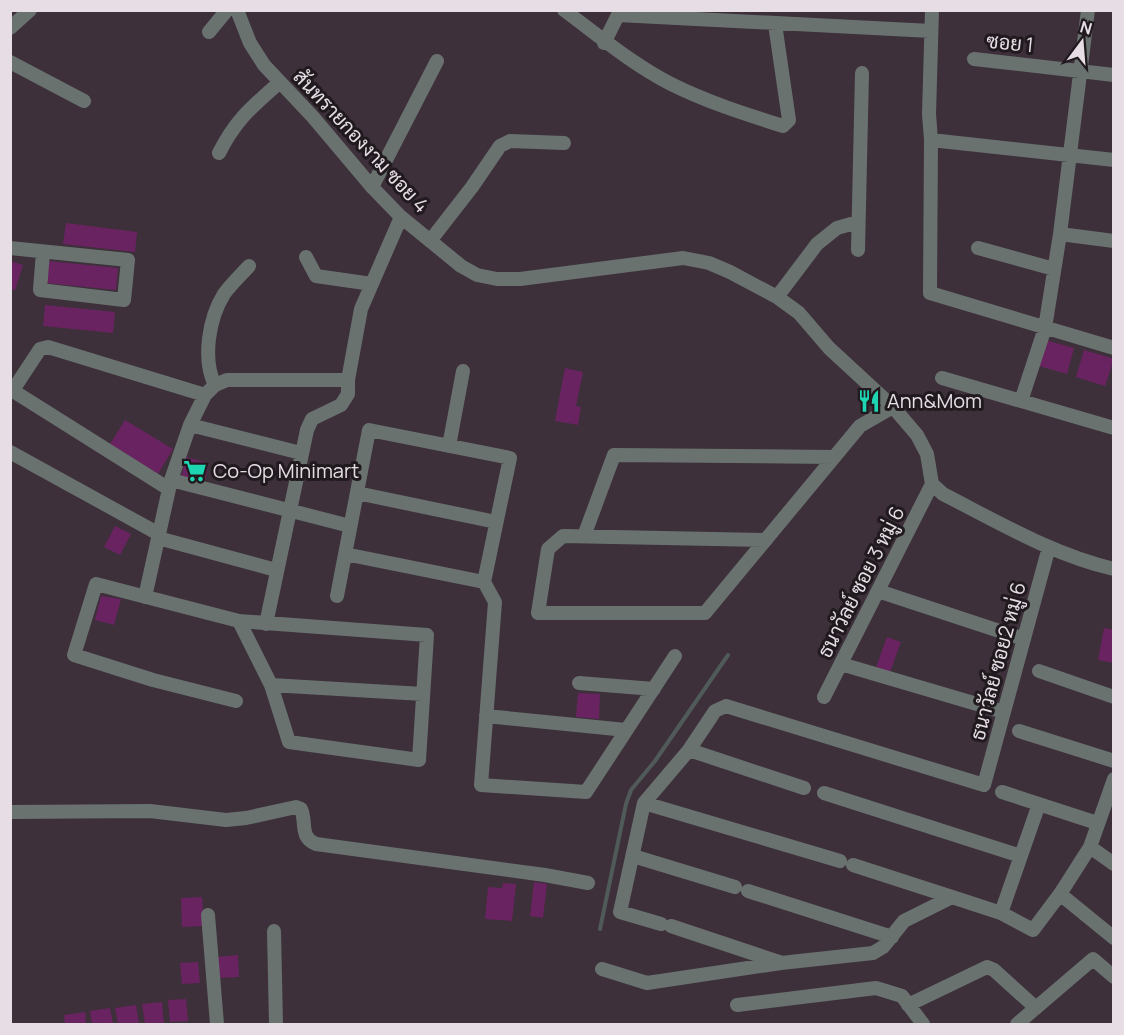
<svg xmlns="http://www.w3.org/2000/svg" width="1124" height="1035" viewBox="0 0 1124 1035" font-family="Manrope,Sarabun,sans-serif">
<style>
.lines{fill:none;stroke-linecap:round;stroke-linejoin:round}
.stream{stroke:#505a58;stroke-width:4}
.building{fill:#6a2361}
.minor{stroke:#69726f;stroke-width:14}
.labels{text-anchor:middle;stroke-width:6;stroke-linejoin:round;paint-order:stroke}
.street-label{font-size:20px;fill:#e7dee5;stroke:#201a1f}
.poi-label{font-size:20px;fill:#e7dee5;stroke:#201a1f;text-anchor:start}
</style>
<rect width="100%" height="100%" fill="#3d303a"/>
<g class="lines">
<path class="stream" d="M 600,929 L 626,804 L 631,790 L 655,761 L 728,655"/>
</g>
<path class="building" d="M 66,223 L 137,232 L 135,252 L 63,244 Z
M 10,261 L 23,265 L 15,290 L 10,289 Z
M 48,261 L 118,268 L 116,290 L 46,283 Z
M 45,305 L 115,312 L 113,333 L 43,326 Z
M 1045,340 L 1074,348 L 1067,374 L 1039,366 Z
M 1084,350 L 1114,359 L 1105,386 L 1076,377 Z
M 565,368 L 583,372 L 576,406 L 581,407 L 578,425 L 555,421 Z
M 125,420 L 173,449 L 158,474 L 110,444 Z
M 186,457 L 209,463 L 204,484 L 181,478 Z
M 115,526 L 131,534 L 120,555 L 104,547 Z
M 101,596 L 121,599 L 114,625 L 95,620 Z
M 1104,628 L 1114,630 L 1114,663 L 1098,660 Z
M 887,637 L 901,642 L 890,672 L 876,667 Z
M 578,693 L 600,694 L 599,719 L 576,717 Z
M 534,882 L 547,884 L 543,918 L 530,916 Z
M 503,883 L 516,884 L 512,921 L 485,919 L 488,887 L 502,888 Z
M 202,897 L 204,926 L 182,927 L 181,898 Z
M 238,955 L 239,977 L 218,978 L 216,957 Z
M 198,962 L 200,983 L 182,984 L 180,963 Z
M 186,999 L 188,1021 L 170,1022 L 168,1000 Z
M 162,1002 L 164,1023 L 145,1024 L 142,1004 Z
M 136,1005 L 139,1024 L 118,1024 L 115,1008 Z
M 110,1008 L 113,1024 L 92,1024 L 90,1011 Z
M 85,1012 L 86,1024 L 65,1024 L 64,1015 Z"/>
<g class="lines">
<path class="minor" d="M 237,10 L 250,43 L 264,65 L 313,117 L 372,187 L 401,217 L 461,266 L 477,275 L 497,279 L 520,279 L 683,258 L 709,263 L 730,272 L 777,297 L 799,313 L 829,348 L 893,407 L 917,435 L 927,454 L 932,484 L 943,494 C 998,522 1053,555 1114,569
M 564,10 C 599,36 632,64 671,84 C 707,102 745,114 783,126 L 789,120 L 775,24
M 932,10 L 929,114 L 931,140 L 930,293 L 1114,348
M 618,15 L 931,31
M 10,28 L 30,10
M 209,32 L 227,10
M 604,43 L 618,15 L 619,10
M 974,59 L 1114,75
M 10,62 L 84,101
M 931,140 L 1114,160
M 219,153 C 236,119 252,107 280,82
M 372,187 L 437,61
M 1060,234 L 1114,241
M 430,241 L 472,187 L 500,146 L 510,141 L 564,143
M 10,248 L 128,260 L 124,300 L 40,290 L 43,252
M 978,248 L 1054,269
M 858,250 L 862,73
M 306,257 L 316,276 L 372,284
M 777,297 L 817,244 L 837,228 L 858,222
M 942,378 L 1114,428
M 215,385 C 202,359 209,318 224,294 C 231,284 241,275 249,266
M 10,389 L 169,489
M 13,390 L 40,349 L 48,347 L 205,395
M 1021,401 L 1045,328 L 1060,234 L 1088,10
M 190,425 L 301,453
M 449,446 L 463,371
M 10,452 L 159,534
M 171,480 L 350,526
M 357,493 L 496,522
M 584,536 L 614,455 L 833,457
M 158,538 L 276,570
M 766,540 L 563,536 L 548,549 L 538,613 L 705,613 L 860,426 L 893,407
M 345,554 L 484,582 L 495,602 L 481,785 L 586,792 L 675,656
M 878,591 L 1024,639
M 337,596 L 369,430 L 510,458 L 484,582
M 145,597 L 171,480 L 190,425 L 205,395 L 215,385 L 227,380 L 348,380
M 266,624 L 307,430 L 312,419 L 341,405 L 348,394 L 348,380 L 361,309 L 401,217
M 841,664 L 1004,712
M 1039,671 L 1114,697
M 579,683 L 654,689
M 271,685 L 423,694
M 824,697 L 932,484
M 236,701 L 153,680 L 74,655 L 96,584 L 239,621 L 427,635 L 419,760 L 289,742 L 271,685 L 239,621
M 486,716 L 626,730
M 1019,731 L 1114,761
M 689,750 L 804,788
M 1002,792 L 1097,823
M 824,793 L 1021,856
M 644,803 L 840,861
M 10,812 L 150,811 L 226,820 L 246,818 L 296,807 L 301,809 C 307,823 299,837 316,844 L 545,875 L 588,883
M 1090,847 L 1114,864
M 633,856 L 735,887
M 853,865 L 952,897
M 748,891 L 892,937
M 1060,894 L 1114,938
M 1001,913 L 1039,804
M 208,915 L 217,1024
M 661,924 L 620,912 L 644,803 L 689,750 L 715,711 L 726,706 L 984,785 L 1049,547
M 671,926 L 779,962
M 274,931 L 276,1024
M 602,969 L 647,983 L 781,963 L 873,953 L 883,947 L 904,921 L 952,897 L 1001,913 L 1033,930 L 1060,894 L 1090,847 L 1114,779
M 737,1005 L 876,988 L 902,996 L 923,1024
M 908,1005 L 987,967 L 994,970 L 1036,1008
M 1017,1024 L 1093,959 L 1114,977"/>
</g>
<defs>
<g id="restaurant-bare" transform="scale(1.8)"><path d="M-5-6h1v4h1v-4h1v4h1v-4h1v5L-1.5 .5V6h-2V.5L-5-1ZM5-6V6H3V1.5H1.5Q1.5-4 5-6Z" fill="#1dd5b1" stroke="#201a1f" stroke-width="2.5" paint-order="stroke"/></g>
<g id="supermarket-bare" transform="scale(1.8)"><path d="M-6-5.5h2.5l.6 2H6L4.5 2H-2.5L-4.4-4H-6ZM-1.5 3.2a1.3 1.3 0 1 0 .1 0ZM3 3.2a1.3 1.3 0 1 0 .1 0Z" fill="#1dd5b1" stroke="#201a1f" stroke-width="2.5" paint-order="stroke"/></g>
</defs>
<g fill-rule="evenodd">
<use href="#restaurant-bare" x="869" y="401"/>
<use href="#supermarket-bare" x="195" y="471"/>
</g>
<g class="labels">
<g class="street-label">
<text transform="translate(1010 43) rotate(6)" y="7">ซอย 1</text>
<text transform="translate(361 141) rotate(47)" y="7">สันทรายกองงาม ซอย 4</text>
<text transform="translate(861 582) rotate(-63)" y="7">ธนาวัลย์ ซอย 3 หมู่ 6</text>
<text transform="translate(998 661) rotate(-75)" y="7">ธนาวัลย์ ซอย2 หมู่ 6</text>
</g>
<g class="poi-label">
<text x="887" y="408">Ann&amp;Mom</text>
<text x="213" y="478">Co-Op Minimart</text>
</g>
</g>
<rect width="1124" height="1035" fill="none" stroke="#e7dee5" stroke-width="24"/>
<g transform="translate(1082 42) rotate(16)" stroke="#201a1f" stroke-width="4.5" paint-order="stroke">
<path d="M0-4.5L10 22L0 15L-10 22Z" fill="#e7dee5"/>
<text y="-9" font-size="16" font-weight="bold" text-anchor="middle" fill="#e7dee5">N</text>
</g>
</svg>
